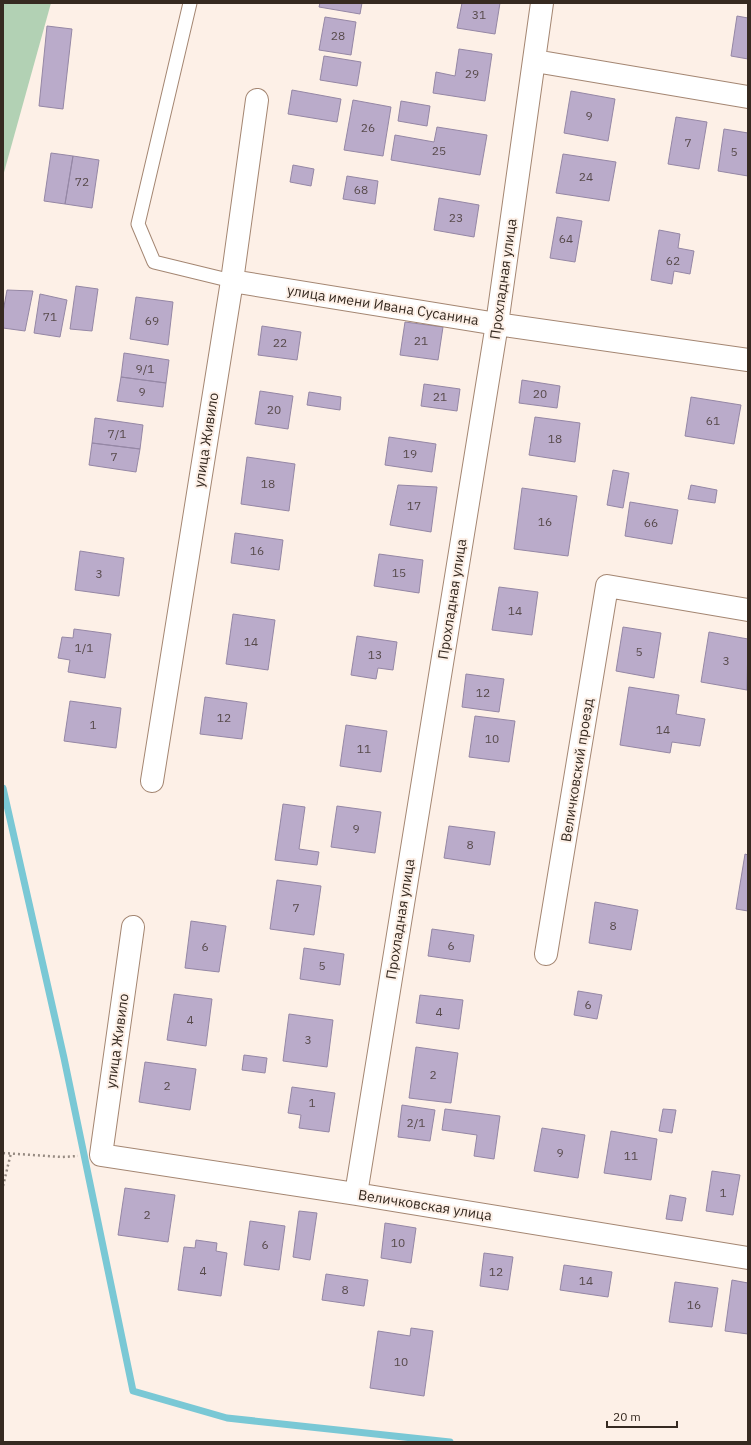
<svg xmlns="http://www.w3.org/2000/svg" width="751" height="1445" viewBox="0 0 751 1445" font-family="'IBM Plex Sans',sans-serif">
<style>
.green{fill:#b2d1b4}
.lines{fill:none;stroke-linecap:round;stroke-linejoin:round}
.stream{stroke:#7ac8d5;stroke-width:7}
.building{fill:#baabca;stroke:#9587a5}
.service-casing{stroke:#a48672;stroke-width:15}
.minor-casing{stroke:#a48672;stroke-width:24}
.path{stroke:#978b82;stroke-width:2.5;stroke-dasharray:2 3;stroke-linecap:butt}
.service{stroke:#fff;stroke-width:13}
.minor{stroke:#fff;stroke-width:22}
.labels{text-anchor:middle;stroke-width:4;stroke-linejoin:round;paint-order:stroke}
.number-label{font-size:12px;fill:#574a4b}
.street-label{font-size:14px;fill:#362a21;stroke:#fdf0e7}
</style>
<rect width="100%" height="100%" fill="#fdf0e7"/>
<path class="green" d="M 3,3 L 51,3 L 3,176 Z"/>
<g class="lines">
<path class="stream" d="M 3,788 L 64,1058 L 133,1391 L 227,1418 L 450,1442"/>
</g>
<path class="building" d="M 320,3 L 362,3 L 360,14 L 319,7 Z
M 462,3 L 500,3 L 495,34 L 457,28 Z
M 737,16 L 748,18 L 748,59 L 731,56 Z
M 325,17 L 356,22 L 351,55 L 319,50 Z
M 47,26 L 72,29 L 63,109 L 39,106 Z
M 459,49 L 492,54 L 485,101 L 433,93 L 436,72 L 455,76 Z
M 324,56 L 361,62 L 357,86 L 320,80 Z
M 292,90 L 341,99 L 337,122 L 288,114 Z
M 571,91 L 615,99 L 608,141 L 564,133 Z
M 353,100 L 391,107 L 383,156 L 344,150 Z
M 401,101 L 430,106 L 427,126 L 398,121 Z
M 676,117 L 707,122 L 699,169 L 668,164 Z
M 437,127 L 487,135 L 480,175 L 391,160 L 395,135 L 434,142 Z
M 724,129 L 748,133 L 748,176 L 718,171 Z
M 51,153 L 73,156 L 65,204 L 44,201 Z
M 563,154 L 616,162 L 609,201 L 556,193 Z
M 73,156 L 99,160 L 92,208 L 65,204 Z
M 293,165 L 314,169 L 311,186 L 290,182 Z
M 347,176 L 378,181 L 375,204 L 343,199 Z
M 439,198 L 479,205 L 474,237 L 434,230 Z
M 557,217 L 582,221 L 575,262 L 550,258 Z
M 659,230 L 680,234 L 678,248 L 694,251 L 690,274 L 674,271 L 672,284 L 651,280 Z
M 76,286 L 98,289 L 92,331 L 70,329 Z
M 7,290 L 33,291 L 25,331 L 3,328 L 3,312 Z
M 40,294 L 67,300 L 60,337 L 34,333 Z
M 136,297 L 173,302 L 168,345 L 130,339 Z
M 405,322 L 443,327 L 438,360 L 400,355 Z
M 262,326 L 301,332 L 297,360 L 258,355 Z
M 124,353 L 169,360 L 166,383 L 121,377 Z
M 121,377 L 166,383 L 163,407 L 117,401 Z
M 522,380 L 560,386 L 557,408 L 519,403 Z
M 424,384 L 460,389 L 457,411 L 421,406 Z
M 260,391 L 293,396 L 288,429 L 255,424 Z
M 309,392 L 341,397 L 340,410 L 307,405 Z
M 691,397 L 741,405 L 734,444 L 685,436 Z
M 535,417 L 580,423 L 575,462 L 529,455 Z
M 95,418 L 143,425 L 140,449 L 92,443 Z
M 389,437 L 436,444 L 432,472 L 385,465 Z
M 92,443 L 140,449 L 136,472 L 89,465 Z
M 247,457 L 295,464 L 289,511 L 241,504 Z
M 613,470 L 629,473 L 623,508 L 607,505 Z
M 398,485 L 437,487 L 431,532 L 390,525 Z
M 691,485 L 717,490 L 715,503 L 688,499 Z
M 522,488 L 577,496 L 568,556 L 514,549 Z
M 630,502 L 678,510 L 672,544 L 625,536 Z
M 235,533 L 283,540 L 279,570 L 231,563 Z
M 80,551 L 124,558 L 119,596 L 75,590 Z
M 379,554 L 423,560 L 419,593 L 374,586 Z
M 499,587 L 538,592 L 532,635 L 492,630 Z
M 233,614 L 275,620 L 268,670 L 226,664 Z
M 623,627 L 661,633 L 654,678 L 616,671 Z
M 74,629 L 111,634 L 105,678 L 68,672 L 70,660 L 58,658 L 62,637 L 73,638 Z
M 709,632 L 748,639 L 747,690 L 701,682 Z
M 357,636 L 397,642 L 393,670 L 378,668 L 376,679 L 351,675 Z
M 466,674 L 504,679 L 499,712 L 462,707 Z
M 629,687 L 679,695 L 676,714 L 705,719 L 700,746 L 672,742 L 670,753 L 620,745 Z
M 205,697 L 247,703 L 242,739 L 200,734 Z
M 70,701 L 121,708 L 116,748 L 64,741 Z
M 475,716 L 515,721 L 509,762 L 469,757 Z
M 346,725 L 387,731 L 381,772 L 340,766 Z
M 283,804 L 305,807 L 299,849 L 319,852 L 317,865 L 275,860 Z
M 337,806 L 381,812 L 375,853 L 331,847 Z
M 449,826 L 495,832 L 490,865 L 444,858 Z
M 745,854 L 748,855 L 748,911 L 736,909 Z
M 277,880 L 321,886 L 314,935 L 270,929 Z
M 595,902 L 638,910 L 631,950 L 589,943 Z
M 191,921 L 226,926 L 219,972 L 185,968 Z
M 432,929 L 474,935 L 470,962 L 428,956 Z
M 304,948 L 344,954 L 340,985 L 300,979 Z
M 578,991 L 602,995 L 597,1019 L 574,1015 Z
M 174,994 L 212,999 L 206,1046 L 167,1040 Z
M 420,995 L 463,1000 L 459,1029 L 416,1023 Z
M 289,1014 L 333,1020 L 327,1067 L 283,1061 Z
M 416,1047 L 458,1053 L 451,1103 L 409,1098 Z
M 244,1055 L 267,1058 L 265,1073 L 242,1070 Z
M 145,1062 L 196,1069 L 190,1110 L 139,1102 Z
M 292,1087 L 335,1093 L 329,1132 L 299,1128 L 301,1115 L 288,1113 Z
M 402,1105 L 435,1110 L 430,1141 L 398,1137 Z
M 445,1109 L 500,1116 L 494,1159 L 474,1156 L 477,1135 L 442,1130 Z
M 663,1109 L 676,1110 L 672,1133 L 659,1131 Z
M 542,1128 L 585,1135 L 578,1178 L 534,1171 Z
M 611,1131 L 657,1139 L 651,1180 L 604,1173 Z
M 712,1171 L 740,1175 L 733,1215 L 706,1211 Z
M 125,1188 L 175,1195 L 168,1242 L 118,1235 Z
M 670,1195 L 686,1198 L 682,1221 L 666,1219 Z
M 299,1211 L 317,1213 L 310,1260 L 293,1257 Z
M 250,1221 L 285,1226 L 279,1270 L 244,1265 Z
M 385,1223 L 416,1228 L 411,1263 L 381,1258 Z
M 196,1240 L 217,1243 L 216,1251 L 227,1253 L 221,1296 L 178,1290 L 184,1247 L 195,1248 Z
M 484,1253 L 513,1257 L 508,1290 L 480,1286 Z
M 564,1265 L 612,1272 L 608,1297 L 560,1290 Z
M 326,1274 L 368,1280 L 364,1306 L 322,1300 Z
M 732,1280 L 748,1283 L 748,1334 L 725,1331 Z
M 675,1282 L 718,1288 L 712,1327 L 669,1322 Z
M 411,1328 L 433,1331 L 424,1396 L 370,1388 L 378,1331 L 410,1336 Z"/>
<g class="lines">
<g class="service-casing">
<path id="service" d="M 190,3 L 138,224 L 154,262 L 232,281"/>
</g>
<g class="minor-casing">
<path id="minor" d="M 535,61 L 748,97
M 232,281 L 497,324 L 748,360
M 152,781 L 232,281 L 257,100
M 133,927 L 101,1155 L 356,1194 L 748,1258
M 546,954 L 607,586 L 748,610
M 356,1194 L 497,324 L 542,3"/>
</g>
<path class="path" d="M 3,1153 L 62,1157 L 78,1156
M 3,1186 L 11,1153"/>
<use href="#service" class="service"/>
<use href="#minor" class="minor"/>
</g>
<g class="labels">
<g class="number-label">
<text x="479" y="19">31</text>
<text x="338" y="40">28</text>
<text x="472" y="78">29</text>
<text x="589" y="120">9</text>
<text x="368" y="132">26</text>
<text x="688" y="147">7</text>
<text x="439" y="155">25</text>
<text x="734" y="156">5</text>
<text x="586" y="181">24</text>
<text x="82" y="186">72</text>
<text x="361" y="194">68</text>
<text x="456" y="222">23</text>
<text x="566" y="243">64</text>
<text x="673" y="265">62</text>
<text x="50" y="321">71</text>
<text x="152" y="325">69</text>
<text x="421" y="345">21</text>
<text x="280" y="347">22</text>
<text x="145" y="373">9/1</text>
<text x="142" y="396">9</text>
<text x="540" y="398">20</text>
<text x="440" y="401">21</text>
<text x="274" y="414">20</text>
<text x="713" y="425">61</text>
<text x="117" y="438">7/1</text>
<text x="555" y="443">18</text>
<text x="410" y="458">19</text>
<text x="114" y="461">7</text>
<text x="268" y="488">18</text>
<text x="414" y="510">17</text>
<text x="545" y="526">16</text>
<text x="651" y="527">66</text>
<text x="257" y="555">16</text>
<text x="399" y="577">15</text>
<text x="99" y="578">3</text>
<text x="515" y="615">14</text>
<text x="251" y="646">14</text>
<text x="84" y="652">1/1</text>
<text x="639" y="656">5</text>
<text x="375" y="659">13</text>
<text x="726" y="665">3</text>
<text x="483" y="697">12</text>
<text x="224" y="722">12</text>
<text x="93" y="729">1</text>
<text x="663" y="734">14</text>
<text x="492" y="743">10</text>
<text x="364" y="753">11</text>
<text x="356" y="833">9</text>
<text x="470" y="849">8</text>
<text x="296" y="912">7</text>
<text x="613" y="930">8</text>
<text x="451" y="950">6</text>
<text x="205" y="951">6</text>
<text x="322" y="970">5</text>
<text x="588" y="1009">6</text>
<text x="439" y="1016">4</text>
<text x="190" y="1024">4</text>
<text x="308" y="1044">3</text>
<text x="433" y="1079">2</text>
<text x="167" y="1090">2</text>
<text x="312" y="1107">1</text>
<text x="416" y="1127">2/1</text>
<text x="560" y="1157">9</text>
<text x="631" y="1160">11</text>
<text x="723" y="1197">1</text>
<text x="147" y="1219">2</text>
<text x="398" y="1247">10</text>
<text x="265" y="1249">6</text>
<text x="203" y="1275">4</text>
<text x="496" y="1276">12</text>
<text x="586" y="1285">14</text>
<text x="345" y="1294">8</text>
<text x="694" y="1309">16</text>
<text x="401" y="1366">10</text>
</g>
<g class="street-label">
<text transform="translate(503 279) rotate(-82)" y="5">Прохладная улица</text>
<text transform="translate(383 305) rotate(9)" y="5">улица имени Ивана Сусанина</text>
<text transform="translate(206 440) rotate(-81)" y="5">улица Живило</text>
<text transform="translate(452 599) rotate(-81)" y="5">Прохладная улица</text>
<text transform="translate(577 770) rotate(-81)" y="5">Величковский проезд</text>
<text transform="translate(400 919) rotate(-81)" y="5">Прохладная улица</text>
<text transform="translate(117 1041) rotate(-82)" y="5">улица Живило</text>
<text transform="translate(425 1205) rotate(9)" y="5">Величковская улица</text>
</g>
</g>
<rect width="751" height="1445" fill="none" stroke="#362a21" stroke-width="8"/>
<path d="M607 1421v6h70v-6" fill="none" stroke="#362a21" stroke-width="2"/>
<text x="613" y="1421" font-size="12" fill="#362a21" stroke="#fdf0e7" stroke-width="3" paint-order="stroke">20 m</text>
</svg>
